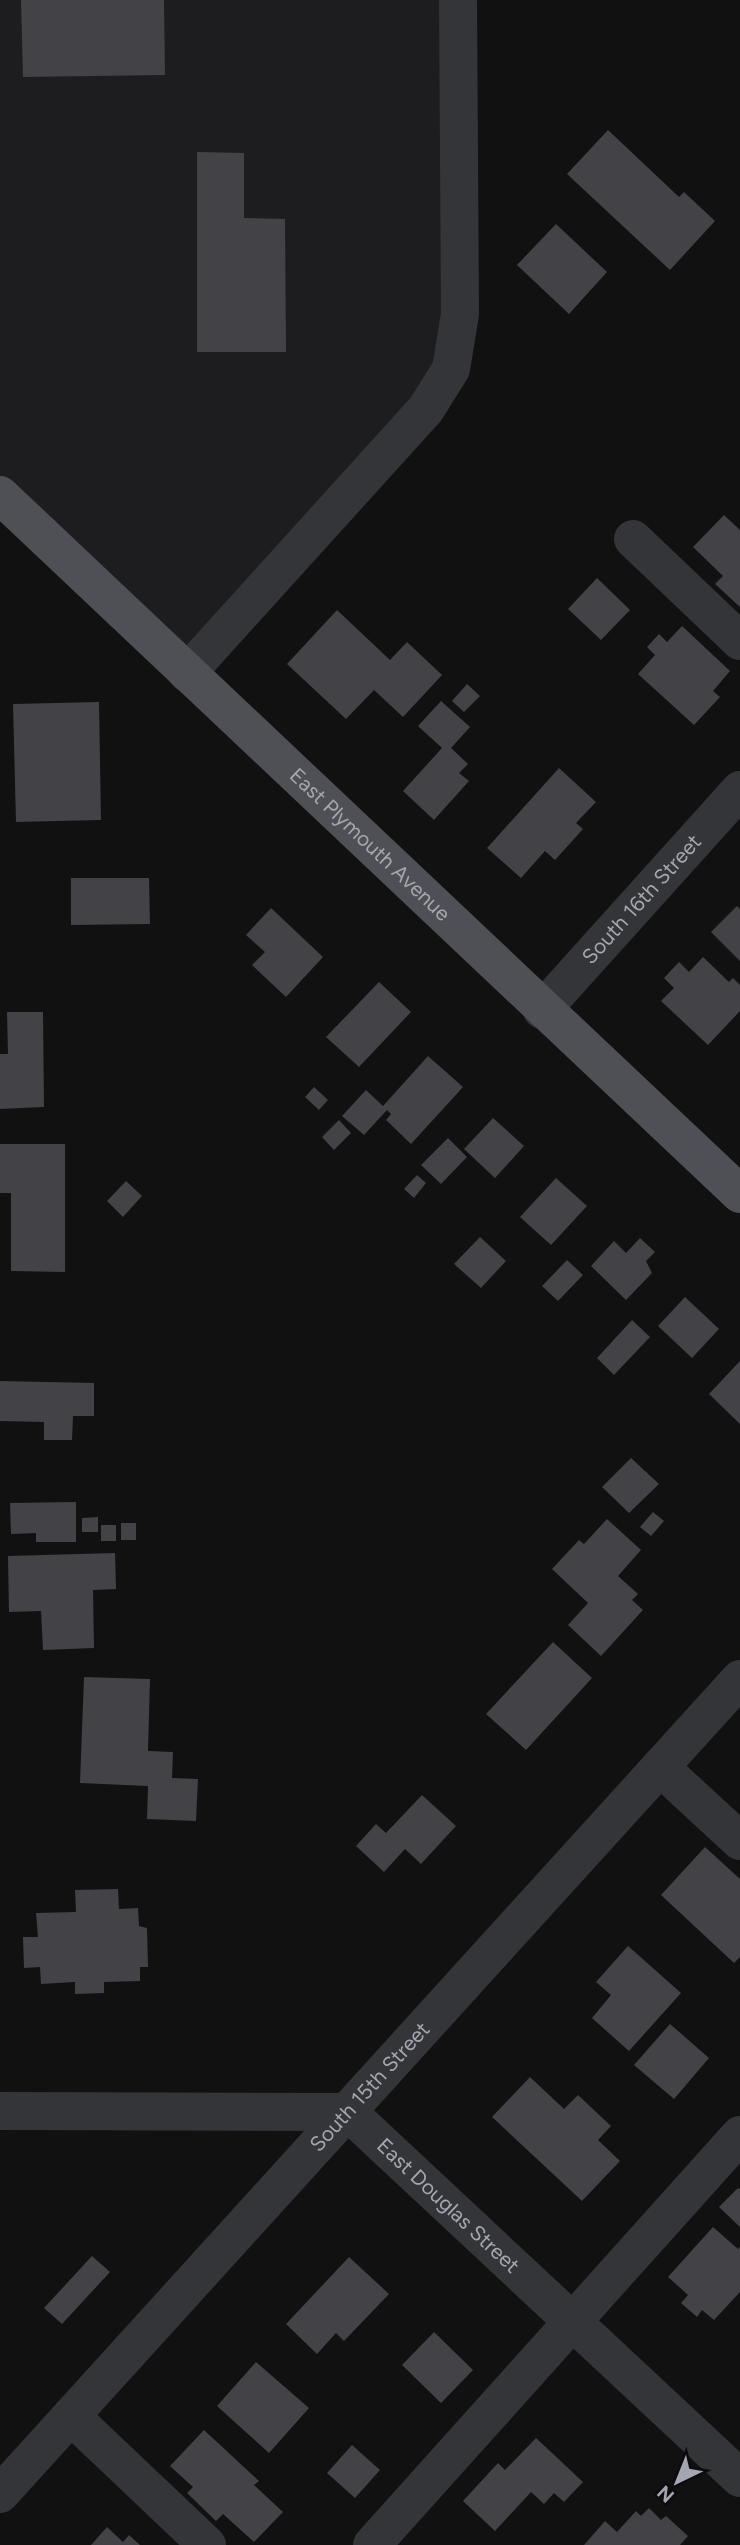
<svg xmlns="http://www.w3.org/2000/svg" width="740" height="2545" viewBox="0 0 740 2545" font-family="Figtree,sans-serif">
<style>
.built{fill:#1d1d1f}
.building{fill:#434347}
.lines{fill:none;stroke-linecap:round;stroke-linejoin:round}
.minor{stroke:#343539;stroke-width:38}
.major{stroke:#4f5055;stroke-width:38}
.labels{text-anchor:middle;stroke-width:5;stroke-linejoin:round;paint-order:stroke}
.street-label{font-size:21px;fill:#a4a7b1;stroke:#0c0c0d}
</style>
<rect width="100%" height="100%" fill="#111112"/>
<path class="built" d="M 0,0 L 447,0 L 448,367 L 187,670 L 0,493 Z"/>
<path class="building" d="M 21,0 L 164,0 L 165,75 L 23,77 Z
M 608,130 L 679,197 L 684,192 L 715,221 L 670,270 L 567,174 Z
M 197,152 L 244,153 L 244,218 L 285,219 L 286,352 L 197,352 Z
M 556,224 L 607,272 L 569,314 L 517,265 Z
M 724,515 L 740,530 L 740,607 L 715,584 L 723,576 L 693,547 Z
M 597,578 L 630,610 L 601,640 L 568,609 Z
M 337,610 L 390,660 L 407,642 L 442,675 L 403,717 L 374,690 L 346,719 L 287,664 Z
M 682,626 L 730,671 L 713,691 L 720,697 L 694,725 L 638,674 L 655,655 L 647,647 L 659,634 L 667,642 Z
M 467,684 L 480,696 L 464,712 L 452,701 Z
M 441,701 L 470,727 L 451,748 L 468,764 L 459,773 L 469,781 L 434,820 L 403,791 L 442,748 L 418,726 Z
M 99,702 L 101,820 L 16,822 L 13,704 Z
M 559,768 L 596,802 L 576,823 L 583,829 L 555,860 L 545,851 L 521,878 L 487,848 Z
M 71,878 L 149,878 L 150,924 L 71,925 Z
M 737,906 L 740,909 L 740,961 L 711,932 Z
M 271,908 L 323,957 L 286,997 L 252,965 L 265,952 L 246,935 Z
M 703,957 L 729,982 L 733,978 L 740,985 L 740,1011 L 708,1045 L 661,1001 L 674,988 L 664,978 L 679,962 L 689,972 Z
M 379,982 L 411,1012 L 359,1067 L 326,1037 Z
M 7,1012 L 43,1012 L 44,1107 L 0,1109 L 0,1054 L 8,1054 Z
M 428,1056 L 463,1087 L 411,1144 L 386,1120 L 391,1114 L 387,1110 L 364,1135 L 342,1116 L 366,1090 L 383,1106 Z
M 314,1087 L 328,1100 L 319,1110 L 305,1097 Z
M 493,1118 L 524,1146 L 495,1178 L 464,1149 Z
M 339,1120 L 351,1133 L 334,1150 L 322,1137 Z
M 448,1138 L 467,1157 L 441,1184 L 421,1165 Z
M 0,1144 L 65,1144 L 65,1272 L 11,1271 L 11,1193 L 0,1193 Z
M 417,1175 L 426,1183 L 414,1198 L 404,1189 Z
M 556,1178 L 587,1206 L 551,1245 L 520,1217 Z
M 126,1181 L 142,1196 L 123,1217 L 107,1201 Z
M 480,1237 L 506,1261 L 481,1288 L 454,1264 Z
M 640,1238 L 655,1252 L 646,1261 L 652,1273 L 626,1300 L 591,1266 L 614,1241 L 626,1253 Z
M 567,1260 L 583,1275 L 558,1301 L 542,1286 Z
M 685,1297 L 719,1329 L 692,1358 L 658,1326 Z
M 632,1320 L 650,1337 L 614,1375 L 597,1358 Z
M 740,1361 L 740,1424 L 709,1394 Z
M 0,1381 L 94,1383 L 94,1416 L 73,1416 L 72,1440 L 44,1440 L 44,1422 L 0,1421 Z
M 631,1458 L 659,1484 L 629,1513 L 602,1487 Z
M 76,1502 L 76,1542 L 36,1542 L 36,1533 L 11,1534 L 10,1503 Z
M 653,1512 L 664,1521 L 651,1536 L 640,1527 Z
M 98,1517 L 98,1532 L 82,1532 L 82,1518 Z
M 607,1519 L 641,1550 L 618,1576 L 638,1594 L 632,1600 L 643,1610 L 601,1656 L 568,1625 L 588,1603 L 552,1569 L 579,1540 L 584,1544 Z
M 121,1523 L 136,1523 L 136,1540 L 121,1540 Z
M 101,1525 L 116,1525 L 116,1541 L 101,1541 Z
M 115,1553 L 116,1589 L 93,1590 L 94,1648 L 43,1650 L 41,1611 L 9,1612 L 8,1556 Z
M 553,1642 L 592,1678 L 526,1750 L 486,1714 Z
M 84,1677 L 150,1679 L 148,1751 L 173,1752 L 172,1778 L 198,1779 L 196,1821 L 147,1819 L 148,1786 L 80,1783 Z
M 422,1795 L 456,1826 L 421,1864 L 405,1849 L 384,1872 L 356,1846 L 376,1824 L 386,1833 Z
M 705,1847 L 740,1879 L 740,1957 L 734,1963 L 661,1895 Z
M 118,1889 L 119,1909 L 138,1908 L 139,1926 L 147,1928 L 148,1967 L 140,1967 L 140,1981 L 104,1982 L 104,1993 L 75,1994 L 75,1982 L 41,1984 L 40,1967 L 24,1968 L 23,1937 L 38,1937 L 36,1913 L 76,1912 L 75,1890 Z
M 628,1946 L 681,1993 L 629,2051 L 592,2018 L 611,1995 L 596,1982 Z
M 670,2024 L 709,2058 L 674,2099 L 634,2065 Z
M 530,2077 L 564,2109 L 578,2095 L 611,2126 L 598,2140 L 620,2161 L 582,2201 L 492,2117 Z
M 738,2188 L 740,2189 L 740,2227 L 719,2207 Z
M 713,2227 L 738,2249 L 740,2247 L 740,2292 L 714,2320 L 702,2310 L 697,2317 L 681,2303 L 688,2295 L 668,2277 Z
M 92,2256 L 110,2272 L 62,2324 L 44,2308 Z
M 349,2257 L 389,2294 L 344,2341 L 336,2333 L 317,2354 L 286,2324 Z
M 434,2332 L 473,2370 L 441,2403 L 402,2365 Z
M 256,2362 L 309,2408 L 269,2453 L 217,2406 Z
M 204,2430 L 259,2481 L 254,2485 L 283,2512 L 254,2542 L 223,2514 L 216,2521 L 187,2493 L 193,2487 L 170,2466 Z
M 536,2438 L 583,2482 L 564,2502 L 554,2493 L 544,2504 L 531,2492 L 495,2531 L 463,2501 L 498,2463 L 505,2470 Z
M 352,2445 L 380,2470 L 355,2498 L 327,2473 Z
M 649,2508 L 661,2520 L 666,2516 L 688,2536 L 680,2545 L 584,2545 L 605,2521 L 617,2532 L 636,2511 L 641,2516 Z
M 107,2527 L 123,2542 L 129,2535 L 140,2545 L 91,2545 Z"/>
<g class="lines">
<g class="minor">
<path d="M 633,539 L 740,641"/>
<path d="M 187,673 L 426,409 L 451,369 L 460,314 L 458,0"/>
<path id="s1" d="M 542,1010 L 740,790"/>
<path d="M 660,1767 L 740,1841"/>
<path id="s2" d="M 0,2111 L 348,2112 L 740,2478"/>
<path d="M 71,2416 L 207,2545"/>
<path id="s3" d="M 0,2494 L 740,1679"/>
<path d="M 372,2545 L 740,2135"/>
</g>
<path class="major" id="s4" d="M 0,495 L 740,1194"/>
</g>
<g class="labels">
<g class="street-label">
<text dy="7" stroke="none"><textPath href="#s4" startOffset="509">East Plymouth Avenue</textPath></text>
<text dy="7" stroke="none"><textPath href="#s1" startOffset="149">South 16th Street</textPath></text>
<text dy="7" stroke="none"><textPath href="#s3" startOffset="550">South 15th Street</textPath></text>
<text dy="7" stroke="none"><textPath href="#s2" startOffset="485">East Douglas Street</textPath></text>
</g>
</g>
<g transform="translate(677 2482) rotate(223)" stroke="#0c0c0d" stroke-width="5" paint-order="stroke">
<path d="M0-5L12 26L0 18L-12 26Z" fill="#a4a7b1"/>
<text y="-10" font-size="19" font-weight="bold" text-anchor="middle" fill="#a4a7b1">N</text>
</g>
</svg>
